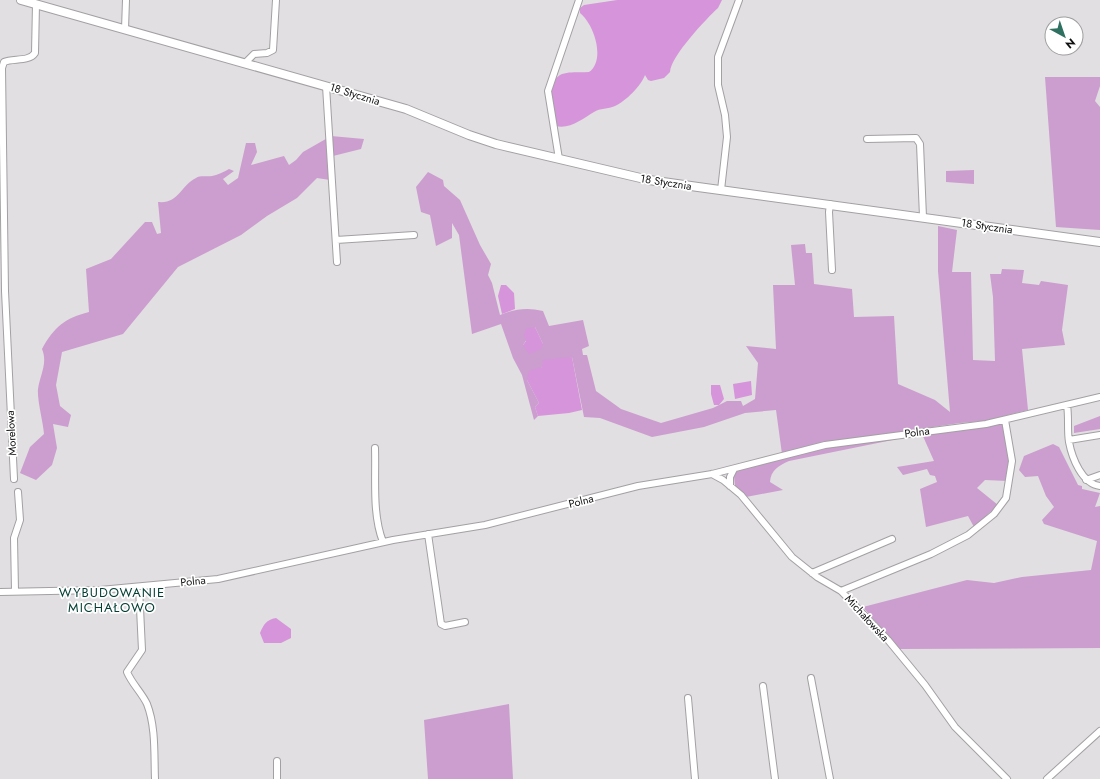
<svg xmlns="http://www.w3.org/2000/svg" width="1100" height="779" viewBox="0 0 1100 779" font-family="Jost,sans-serif">
<style>
.green{fill:#cc9dcf;fill-rule:evenodd}
.water{fill:#d694da}
.lines{fill:none;stroke-linecap:round;stroke-linejoin:round}
.minor-casing{stroke:#a3a0a3;stroke-width:8}
.tertiary-casing{stroke:#a3a0a3;stroke-width:10}
.minor{stroke:#fff;stroke-width:6}
.tertiary{stroke:#fff;stroke-width:8}
.labels{text-anchor:middle;stroke-width:3.5;stroke-linejoin:round;paint-order:stroke}
.street-label{font-size:11px;fill:#101010;stroke:#fff}
.quarter-label{font-size:13px;letter-spacing:1px;fill:#033e33;stroke:#fff}
</style>
<rect width="100%" height="100%" fill="#e1dfe1"/>
<path class="green" d="M 1045,77 L 1100,77 L 1100,86 L 1095,101 L 1100,107 L 1100,230 L 1056,227 Z
M 331,136 L 364,139 L 361,149 L 329,157 L 330,180 L 317,178 L 297,198 L 267,216 L 241,235 L 178,267 L 123,334 L 62,352 L 56,385 L 60,406 L 71,415 L 68,427 L 53,424 L 57,448 L 52,465 L 36,480 L 20,473 L 30,447 L 44,434 C 43,421 37,400 38,389 C 40,375 48,363 42,349 C 54,327 65,318 89,312 L 86,269 L 111,259 L 145,222 L 152,222 L 157,234 L 161,233 L 158,202 C 179,204 180,186 196,178 C 200,175 207,177 212,176 C 217,175 224,172 229,169 L 234,171 L 223,179 L 228,185 L 238,178 L 246,143 L 255,143 L 257,152 L 251,165 L 284,156 L 289,165 L 296,160 L 303,152 Z
M 974,170 L 974,184 L 946,182 L 946,171 Z
M 428,172 L 443,180 L 444,186 L 460,200 L 480,245 L 491,264 L 488,275 L 492,283 L 500,315 C 515,309 527,307 543,311 L 549,326 L 583,320 L 589,346 L 582,349 L 583,355 L 587,355 L 596,391 L 621,409 L 661,423 L 713,408 L 727,401 L 741,401 L 743,406 L 755,399 L 758,363 L 746,346 L 776,349 L 773,285 L 795,285 L 791,245 L 805,244 L 806,253 L 812,253 L 814,284 L 852,289 L 854,317 L 894,316 L 898,384 L 935,400 L 950,412 L 938,271 L 938,226 L 957,230 L 952,272 L 971,272 L 973,360 L 995,361 L 993,297 L 990,274 L 1001,274 L 1002,269 L 1024,270 L 1022,283 L 1039,285 L 1041,281 L 1068,285 L 1062,330 L 1065,345 L 1022,349 L 1028,410 L 984,421 L 960,423 L 825,443 L 782,454 L 776,410 L 745,413 L 704,427 L 652,437 L 600,418 L 584,417 L 572,357 L 542,367 L 527,380 L 539,403 L 535,407 L 538,416 L 534,420 L 522,375 L 513,358 L 501,324 L 472,334 L 459,235 L 452,223 L 452,238 L 436,246 L 430,215 L 421,212 L 416,187 ZM 535,327 L 543,344 L 523,345 Z
M 1100,416 L 1100,429 L 1074,433 L 1074,426 Z
M 1005,423 L 1011,462 L 1008,481 L 985,480 L 977,488 L 998,505 L 974,527 L 968,516 L 926,527 L 920,489 L 937,482 L 935,476 L 930,475 L 927,469 L 903,475 L 897,467 L 934,461 L 922,434 L 789,461 C 778,466 771,470 770,482 L 783,490 L 746,497 L 735,486 L 734,476 L 737,470 L 826,448 L 961,428 L 987,427 Z
M 1053,444 L 1059,447 L 1078,485 L 1082,486 L 1082,489 L 1100,493 L 1095,507 L 1100,506 L 1100,648 L 899,649 L 863,607 L 967,580 L 994,583 L 1022,577 L 1091,570 L 1097,541 L 1044,524 L 1042,520 L 1054,507 L 1046,496 L 1038,476 L 1025,477 L 1019,470 L 1024,456 Z
M 509,704 L 513,779 L 428,779 L 424,720 Z"/>
<path class="water" d="M 617,0 L 722,0 L 718,8 C 706,19 671,56 670,72 L 664,78 L 651,81 L 648,80 L 645,75 C 641,86 626,101 615,106 C 608,109 600,108 594,112 C 584,118 569,130 556,126 C 554,113 545,84 560,75 C 568,71 580,73 589,72 C 606,60 594,24 580,13 L 580,8 L 584,5 Z
M 501,285 L 506,285 L 514,293 L 515,309 L 502,314 L 498,296 Z
M 535,327 L 543,344 L 541,349 L 529,354 L 523,345 L 526,341 L 524,335 L 526,329 Z
M 572,357 L 582,410 L 569,413 L 538,416 L 535,407 L 539,403 L 527,380 L 529,371 L 542,367 L 543,360 Z
M 751,381 L 752,395 L 735,399 L 733,384 Z
M 711,385 L 720,385 L 724,399 L 719,405 L 714,405 L 711,394 Z
M 276,618 L 291,629 L 291,638 L 281,643 L 264,643 L 260,633 C 264,624 266,620 276,618 Z"/>
<g class="lines">
<g class="minor-casing">
<path id="minor" d="M 125,29 L 126,0
M 245,63 L 254,54 L 267,53 L 273,50 L 276,0
M 326,86 L 337,262
M 867,139 L 916,138 L 920,144 L 923,217
M 559,159 L 548,91 L 579,0
M 721,190 L 727,137 L 725,115 L 718,85 L 718,57 L 739,0
M 830,204 L 829,212 L 832,270
M 336,240 L 414,235
M 1067,405 C 1069,417 1067,430 1069,442 C 1072,458 1082,484 1100,486
M 1069,440 L 1100,435
M 375,448 C 376,479 372,514 383,542
M 712,474 L 723,480 L 741,495 L 792,557 L 817,577 L 841,591 L 888,640 L 925,685 L 955,727 L 1007,779
M 14,479 L 5,291 L 2,68 L 4,62 C 13,58 29,62 35,53 L 36,4
M 1086,480 L 1100,475
M 730,486 L 730,477 L 734,469
M 428,534 L 441,624 L 445,626 L 465,622
M 812,573 L 892,539
M 139,587 L 142,650 L 127,672 C 132,684 142,693 147,704 C 156,727 154,755 155,779
M 15,591 L 14,538 L 20,520 L 18,492
M 841,591 L 931,554 L 968,535 L 994,514 L 1006,498 L 1012,461 L 1005,420
M 0,592 L 100,590 L 218,579 L 393,540 L 485,525 L 638,486 L 712,474 L 825,445 L 986,424 L 1100,397
M 811,678 L 830,779
M 763,686 L 775,779
M 688,698 L 695,779
M 277,761 L 277,779
M 1047,779 L 1100,731"/>
</g>
<g class="tertiary-casing">
<path id="tertiary" d="M 21,0 L 406,109 L 469,135 L 496,144 L 649,180 L 698,187 L 1100,242"/>
</g>
<use href="#minor" class="minor"/>
<use href="#tertiary" class="tertiary"/>
</g>
<g class="labels">
<g class="street-label">
<text transform="translate(355 94) rotate(17)" y="4">18 Stycznia</text>
<text transform="translate(666 182) rotate(9)" y="4">18 Stycznia</text>
<text transform="translate(987 226) rotate(8)" y="4">18 Stycznia</text>
<text transform="translate(917 432) rotate(-7)" y="4">Polna</text>
<text transform="translate(11 433) rotate(-93)" y="4">Morelowa</text>
<text transform="translate(581 501) rotate(-14)" y="4">Polna</text>
<text transform="translate(193 581) rotate(-6)" y="4">Polna</text>
<text transform="translate(867 618) rotate(47)" y="4">Michałowska</text>
</g>
<g class="quarter-label">
<text x="112" y="597">WYBUDOWANIE<tspan x="112" dy="15">MICHAŁOWO</tspan></text>
</g>
</g>
<g transform="translate(1064 36) rotate(140)"><circle r="19" fill="#ffffff" stroke="#9f9f9f"/>
<path d="M0-3L7 15L0 10L-7 15Z" fill="#2f7161"/>
<text y="-6" font-size="11" font-weight="bold" text-anchor="middle" fill="#101010">N</text>
</g>
</svg>
